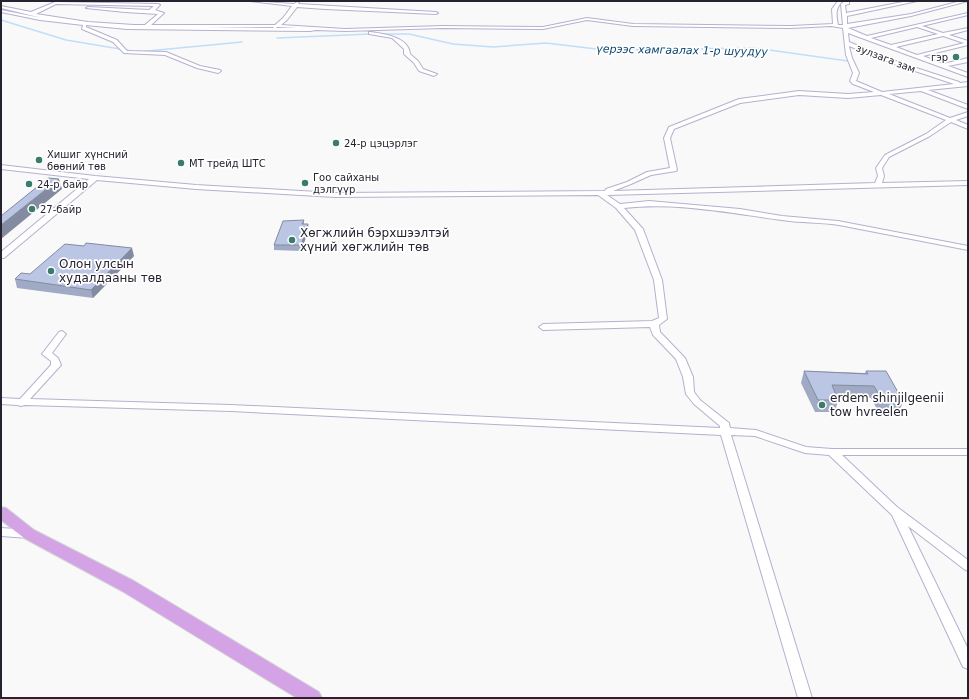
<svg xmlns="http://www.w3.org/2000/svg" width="969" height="699" viewBox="0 0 969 699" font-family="'DejaVu Sans',sans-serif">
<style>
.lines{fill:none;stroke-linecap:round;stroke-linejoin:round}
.stream{stroke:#c0def9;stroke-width:1.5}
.minor-casing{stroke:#b5b0cf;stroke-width:2}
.major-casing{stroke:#d3d3d5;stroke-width:2}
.minor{fill:#fff;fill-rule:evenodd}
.major{fill:#d3a3e6;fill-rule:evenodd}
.wall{fill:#a1aac4}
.shaded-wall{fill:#838ba0}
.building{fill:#bbc6e4;stroke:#838ba0}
.poi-dot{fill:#397b6d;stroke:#fff;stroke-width:1.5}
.labels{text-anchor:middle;stroke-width:3.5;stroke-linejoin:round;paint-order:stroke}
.far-poi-label{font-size:10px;fill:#25232f;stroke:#fff;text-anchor:start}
.far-street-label{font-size:10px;fill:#25232f;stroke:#fff}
.far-water-label{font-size:11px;font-style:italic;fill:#0b4771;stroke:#fff}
.poi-label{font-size:12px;fill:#25232f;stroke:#fff;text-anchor:start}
</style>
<rect width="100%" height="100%" fill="#f9f9f9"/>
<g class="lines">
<path class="stream" d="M 1,20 L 66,40 L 132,51
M 380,34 L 409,34 L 453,44 L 493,47 L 546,43 L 605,50 L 754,48 L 848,61
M 277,38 L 371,34
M 137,52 L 242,42"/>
<g class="minor-casing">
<path id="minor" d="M 250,1 L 294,4 L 297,2 L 299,3 L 298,4 L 436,12 L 438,13 L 436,14 L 325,9 L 297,7 L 287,20 L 281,25 L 345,29 L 443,26 L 543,27 L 587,18 L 633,24 L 791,26 L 833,24 L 832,9 L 838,1 L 843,1 C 835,8 836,15 838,25 L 843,25 L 841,4 L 845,1 L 849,1 L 849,4 L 845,5 L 846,13 L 908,1 L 917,1 L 847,16 L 847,24 L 911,14 L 961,1 L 968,1 L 911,16 L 848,28 L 867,36 L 968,13 L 968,15 L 922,26 L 943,33 L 968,28 L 968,30 L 949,35 L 968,41 L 968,45 L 923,56 L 943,64 L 968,58 L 968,62 L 948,66 L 968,73 L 968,77 L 848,33 L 849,42 L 898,62 L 959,82 L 960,83 L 968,82 L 968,86 L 928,90 L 968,105 L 968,109 L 921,91 L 889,94 L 950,118 L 968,112 L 968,116 L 956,120 L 968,125 L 968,129 L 951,122 L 930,136 L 889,157 L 882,168 L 884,176 L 882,183 L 968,181 L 968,185 L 607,195 L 620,204 L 649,201 L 740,209 L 782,216 L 838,221 L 968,246 L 968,250 C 925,242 882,233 839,225 C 820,222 801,223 782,220 C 729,213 677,202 624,208 L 643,229 L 662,280 L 667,319 L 659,325 L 660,332 L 685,358 L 693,377 L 694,392 L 700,400 L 729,423 L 730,428 L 756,430 L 806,447 L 832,449 L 968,449 L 968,455 L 842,455 L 897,507 L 968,560 L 968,571 L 964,569 L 908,526 L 968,649 L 968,669 L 963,667 L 892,515 L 829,455 L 805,453 L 755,436 L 731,435 L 812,698 L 798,698 L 721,435 L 231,411 L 25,405 L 21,406 L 17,405 L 1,404 L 1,398 L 20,399 L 51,365 L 51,361 L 42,354 L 59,332 L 62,331 L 66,334 L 52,353 L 58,358 L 61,365 L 30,399 L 231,405 L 720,428 L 720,426 L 694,404 L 686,394 L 683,377 L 676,359 L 653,335 L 650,327 L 543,330 L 539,327 L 543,324 L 652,321 L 659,318 L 654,280 L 635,230 L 616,208 L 598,195 L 335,197 L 196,189 L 97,180 L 4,258 L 1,258 L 1,252 L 89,179 L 1,169 L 1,165 L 95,176 L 196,185 L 335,193 L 605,191 L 606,189 L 627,182 L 647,172 L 670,168 L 664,138 L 669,127 L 739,99 L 799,91 L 848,94 L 874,92 L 853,84 L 850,81 L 853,73 L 846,55 L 843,28 L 831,26 L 791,28 L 633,26 L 587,20 L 543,29 L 443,28 L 345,31 L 316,30 L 310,31 L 127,29 L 86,25 L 86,27 L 117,40 L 127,51 L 166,52 L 200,66 L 220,70 L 221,71 L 218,73 L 197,68 L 165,55 L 124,53 L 113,42 L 82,29 L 83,25 L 40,20 L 1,12 L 1,10 L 42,18 L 1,8 L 1,6 L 31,12 L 55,2 L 158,4 L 160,5 L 155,10 L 164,13 L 151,25 L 275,25 L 283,18 L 292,6 ZM 56,4 L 154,6 L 149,10 L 88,7 L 86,8 L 125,12 L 158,14 L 145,25 L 134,25 L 88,22 L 36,14 ZM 206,27 L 273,27 L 274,28 ZM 277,27 L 298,28 L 276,28 ZM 917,27 L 938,34 L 891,45 L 871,38 ZM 943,36 L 964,43 L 917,55 L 896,47 ZM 849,46 L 894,64 L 954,84 L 882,92 L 856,81 L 859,73 L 852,58 ZM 799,95 L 848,98 L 881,95 L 946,120 L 926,134 L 885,155 L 876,168 L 878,176 L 875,183 L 613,191 L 631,184 L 651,175 L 676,171 L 677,170 L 670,138 L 674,129 L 740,103 Z
M 371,32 C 384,34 409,37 410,54 L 418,61 L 423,69 L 437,74 L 434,76 L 419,71 L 414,63 L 404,54 L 404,49 L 392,38 L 369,34 L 369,32 Z
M 1,528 L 29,530 L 33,531 L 35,534 L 33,537 L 29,538 L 1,536 Z"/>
</g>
<g class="major-casing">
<path id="major" d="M 1,507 L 6,508 L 34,530 L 134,581 L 319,692 L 322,698 L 297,698 L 122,591 L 24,538 L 1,520 Z"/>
</g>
<use href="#minor" class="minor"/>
<use href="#major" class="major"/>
</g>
<path class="wall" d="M 304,220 L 304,224 L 309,229 L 301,251 L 274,250 L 274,245 Z
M 134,256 L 93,298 L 17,288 L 15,279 L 30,274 Z
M 804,371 L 865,373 L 866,371 L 903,401 L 899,413 L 879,413 L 871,398 L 837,397 L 838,400 L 835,412 L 815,412 L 801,383 Z"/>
<path class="shaded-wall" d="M 59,179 L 62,189 L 1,239 L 1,225 Z
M 308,224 L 309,229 L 301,251 L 301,245 Z
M 132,248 L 134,256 L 93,298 L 91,290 Z"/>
<path class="building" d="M 48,178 L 59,179 L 1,225 L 1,216 Z
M 304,220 L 302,224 L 308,224 L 301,245 L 274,245 L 283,221 Z
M 86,243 L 132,248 L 91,290 L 15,279 L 21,273 L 30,274 L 65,244 L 84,246 Z
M 804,371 L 868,374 L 866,371 L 886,371 L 903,401 L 883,401 L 874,386 L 832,385 L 838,400 L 818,400 Z"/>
<g class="poi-dot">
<circle cx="956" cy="57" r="4"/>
<circle cx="336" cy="143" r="4"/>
<circle cx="39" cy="160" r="4"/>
<circle cx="181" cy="163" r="4"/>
<circle cx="305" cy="183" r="4"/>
<circle cx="29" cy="184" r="4"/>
<circle cx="32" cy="209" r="4"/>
<circle cx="292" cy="240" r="4"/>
<circle cx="51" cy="271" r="4"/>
<circle cx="822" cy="405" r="4"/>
</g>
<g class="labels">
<g class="far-poi-label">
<text x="948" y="61" text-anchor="end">гэр</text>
<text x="344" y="147">24-р цэцэрлэг</text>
<text x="47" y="158">Хишиг хүнсний<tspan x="47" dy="12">бөөний төв</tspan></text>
<text x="189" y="167">МТ трейд ШТС</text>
<text x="313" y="181">Гоо сайханы<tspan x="313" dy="12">дэлгүүр</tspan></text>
<text x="37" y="188">24-р байр</text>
<text x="40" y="213">27-байр</text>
</g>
<g class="far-street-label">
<text transform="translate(886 58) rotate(21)" y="4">зулзага зам</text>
</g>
<g class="far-water-label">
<text transform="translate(682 50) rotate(1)" y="4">үерээс хамгаалах 1-р шуудуу</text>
</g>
<g class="poi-label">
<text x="300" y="237">Хөгжлийн бэрхшээлтэй<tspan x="300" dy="14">хүний хөгжлийн төв</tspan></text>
<text x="59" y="268">Олон улсын<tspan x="59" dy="14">худалдааны төв</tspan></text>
<text x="830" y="402">erdem shinjilgeenii<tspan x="830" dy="14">tow hvreelen</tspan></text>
</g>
</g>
<rect width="969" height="699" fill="none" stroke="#25232f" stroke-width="4"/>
</svg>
